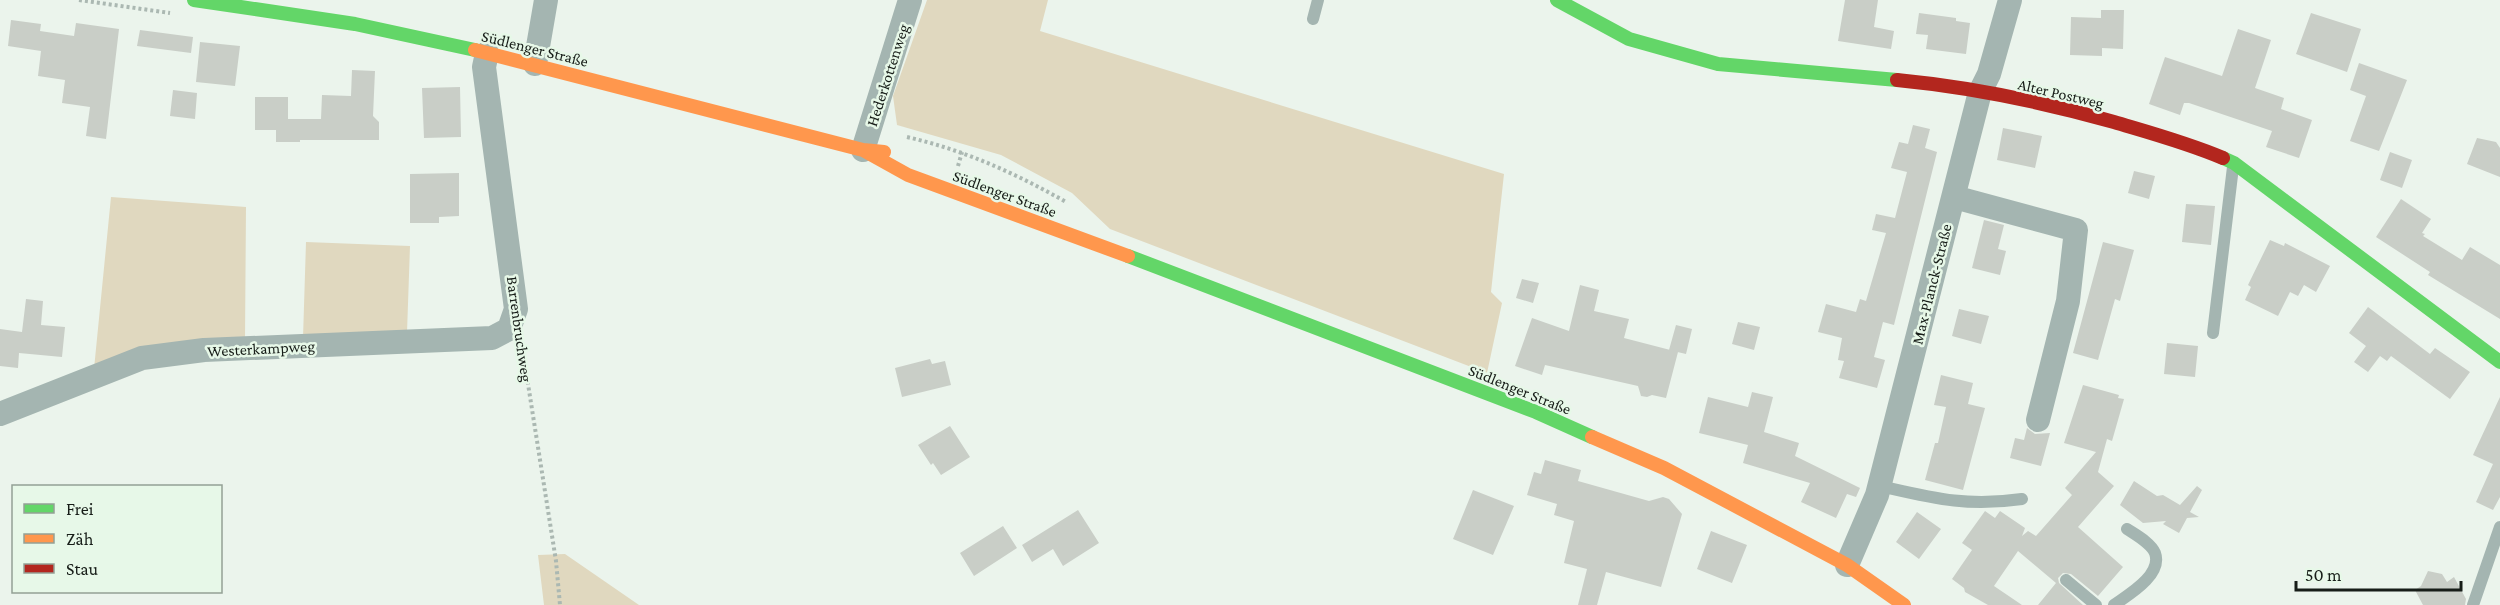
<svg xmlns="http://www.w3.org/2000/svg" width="2500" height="605" viewBox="0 0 2500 605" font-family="'Crimson Pro',serif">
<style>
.green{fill:#e0d8bf}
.building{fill:#c9cec7}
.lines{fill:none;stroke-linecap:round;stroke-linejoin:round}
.path{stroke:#abb8b2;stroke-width:4;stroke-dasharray:3 3;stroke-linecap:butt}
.lane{stroke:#a4b5b1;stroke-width:12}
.street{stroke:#a4b5b1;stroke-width:24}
.fast{stroke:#63d668;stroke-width:14}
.slow{stroke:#ff974d;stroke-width:14}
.jam{stroke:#b3261e;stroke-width:14}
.labels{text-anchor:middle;stroke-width:5;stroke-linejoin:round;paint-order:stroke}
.street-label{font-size:16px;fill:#171d18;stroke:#e7f8e8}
</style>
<rect width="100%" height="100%" fill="#ebf4ec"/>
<path class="green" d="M 927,0 L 1048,0 L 1040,31 L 1504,174 L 1491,292 L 1502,303 L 1487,373 L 1110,229 L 1072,193 L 1001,155 L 897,125 L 893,96 Z
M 111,197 L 246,207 L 245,340 L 94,369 Z
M 306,242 L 410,246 L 407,333 L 303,338 Z
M 565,554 L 639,605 L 544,605 L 538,555 Z"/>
<path class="building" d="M 1845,0 L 1878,0 L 1874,27 L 1894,31 L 1891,49 L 1838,41 Z
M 2101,10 L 2124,10 L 2123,49 L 2102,48 L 2102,56 L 2070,55 L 2071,17 L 2101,18 Z
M 1919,13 L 1956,18 L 1956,21 L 1970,23 L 1966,54 L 1926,49 L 1928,35 L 1916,34 Z
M 2311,13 L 2361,29 L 2347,72 L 2296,54 Z
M 11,20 L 41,24 L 40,31 L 74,36 L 76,23 L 119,29 L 106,139 L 86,136 L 90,107 L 62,103 L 65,80 L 38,76 L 41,51 L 8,46 Z
M 2238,29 L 2271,40 L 2255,88 L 2284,98 L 2281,109 L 2312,120 L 2299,158 L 2266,147 L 2272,131 L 2189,103 L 2184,103 L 2180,115 L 2149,104 L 2165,57 L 2222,76 Z
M 140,30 L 193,37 L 191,53 L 137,46 Z
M 200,42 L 240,46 L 235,86 L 196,82 Z
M 2359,63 L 2407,80 L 2379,151 L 2350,141 L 2366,96 L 2350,90 Z
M 352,70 L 375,71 L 373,116 L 379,122 L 379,140 L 300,140 L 300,142 L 276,142 L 276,130 L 255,130 L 255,97 L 288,97 L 288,119 L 321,119 L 322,95 L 351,96 Z
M 460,87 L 461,137 L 424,138 L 422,88 Z
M 173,90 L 197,93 L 195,119 L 170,116 Z
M 1913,125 L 1930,129 L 1925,148 L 1937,152 L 1894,325 L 1883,322 L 1874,357 L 1885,360 L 1877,388 L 1839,378 L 1844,361 L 1838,360 L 1842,338 L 1818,332 L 1826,304 L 1856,312 L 1860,299 L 1866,301 L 1886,233 L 1872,230 L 1876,214 L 1895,218 L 1907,172 L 1891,168 L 1899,142 L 1908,144 Z
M 2003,128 L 2042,136 L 2035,168 L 1997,160 Z
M 2477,138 L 2496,142 L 2500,148 L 2500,177 L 2467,164 Z
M 2390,152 L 2412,160 L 2402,188 L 2380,180 Z
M 2134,171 L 2155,176 L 2149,199 L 2128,193 Z
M 459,173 L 459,216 L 439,217 L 439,223 L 410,223 L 410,174 Z
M 2401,199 L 2431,219 L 2422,233 L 2425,234 L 2423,236 L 2462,260 L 2470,247 L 2500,265 L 2500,319 L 2428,275 L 2430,272 L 2376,237 Z
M 2186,204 L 2215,206 L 2211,245 L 2182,242 Z
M 1984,220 L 2004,225 L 1998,249 L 2006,251 L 2000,275 L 1972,268 Z
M 2270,240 L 2284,246 L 2285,243 L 2330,266 L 2316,292 L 2304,285 L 2298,296 L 2290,292 L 2278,316 L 2245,300 L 2251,287 L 2248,285 Z
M 2103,242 L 2134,250 L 2120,301 L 2115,299 L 2098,360 L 2073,353 Z
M 1522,279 L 1539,283 L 1533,303 L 1516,298 Z
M 1580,285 L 1599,290 L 1594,311 L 1629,319 L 1624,338 L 1678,352 L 1666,398 L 1652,395 L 1647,397 L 1641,396 L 1638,386 L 1545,365 L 1542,375 L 1515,366 L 1532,318 L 1569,331 Z
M 26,299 L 43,301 L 41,325 L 65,327 L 62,357 L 19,353 L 18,368 L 0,366 L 0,329 L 22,332 Z
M 2368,307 L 2430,354 L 2435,348 L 2470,372 L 2450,399 L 2391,356 L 2387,361 L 2380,356 L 2368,372 L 2354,362 L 2366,346 L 2349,333 Z
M 1959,309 L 1989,316 L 1981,344 L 1952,336 Z
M 1738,322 L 1760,327 L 1754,350 L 1732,344 Z
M 1676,325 L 1692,329 L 1686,354 L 1669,350 Z
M 2167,343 L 2198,346 L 2195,377 L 2164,374 Z
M 930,359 L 932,364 L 945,361 L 951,385 L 902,397 L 895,368 Z
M 1941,375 L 1973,383 L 1968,404 L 1985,408 L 1963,490 L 1925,480 L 1935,443 L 1938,443 L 1946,407 L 1934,405 Z
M 2083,385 L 2119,395 L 2118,398 L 2124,399 L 2112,441 L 2107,439 L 2098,472 L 2114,486 L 2078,527 L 2123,567 L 2098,596 L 2071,574 L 2063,573 L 2058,578 L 2059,583 L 2083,605 L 2038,605 L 2056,583 L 2018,551 L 1994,586 L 2022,605 L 1988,605 L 1965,592 L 1964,588 L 1952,579 L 1972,550 L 1962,543 L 1985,511 L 1995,518 L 2000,511 L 2025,528 L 2022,536 L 2028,531 L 2036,536 L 2072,495 L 2065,488 L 2096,452 L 2064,443 Z
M 1752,392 L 1773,397 L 1764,432 L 1799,443 L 1795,456 L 1860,488 L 1856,497 L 1847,494 L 1836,518 L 1801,502 L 1810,483 L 1743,463 L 1748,445 L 1699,433 L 1708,397 L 1748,407 Z
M 2500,397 L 2500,497 L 2493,510 L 2476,502 L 2493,464 L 2473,455 Z
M 950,426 L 970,457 L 941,475 L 933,463 L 931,465 L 918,445 Z
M 2027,428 L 2035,434 L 2050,433 L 2041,466 L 2010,458 L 2015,438 L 2024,440 Z
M 1545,460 L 1581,470 L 1578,481 L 1649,501 L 1663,497 L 1669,499 L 1682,514 L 1661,587 L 1606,572 L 1597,605 L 1578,605 L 1587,569 L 1564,563 L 1574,521 L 1554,515 L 1557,504 L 1527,495 L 1534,472 L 1541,474 Z
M 2134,481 L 2157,496 L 2163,495 L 2180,505 L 2197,486 L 2202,490 L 2190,512 L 2199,517 L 2187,518 L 2179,533 L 2163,524 L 2166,521 L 2143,523 L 2120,505 Z
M 1473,490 L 1514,506 L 1493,555 L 1453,539 Z
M 1078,510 L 1099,543 L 1063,566 L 1053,549 L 1032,562 L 1022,545 Z
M 1917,512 L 1941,529 L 1919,559 L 1896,542 Z
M 1003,526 L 1017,548 L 974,576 L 960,553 Z
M 1711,531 L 1747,545 L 1732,583 L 1697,569 Z
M 2428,571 L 2442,574 L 2447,582 L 2454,577 L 2466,599 L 2465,605 L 2423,605 L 2415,590 L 2421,586 Z"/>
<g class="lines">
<path class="path" d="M 79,0 L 170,13
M 907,137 C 964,150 1015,173 1066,202
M 958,166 L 962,152
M 522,346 L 556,561 L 560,605"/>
<path class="lane" d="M 1313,19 L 1318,0
M 2213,333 L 2233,167
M 1880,486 C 1933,498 1966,507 2022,499
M 2066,580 L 2096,605
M 2114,605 C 2128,595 2163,575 2155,553 C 2151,543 2136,535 2127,529
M 2473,605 L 2500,527"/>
<path class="street" d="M 535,64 L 546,0
M 863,150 L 910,0
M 1954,197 L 2076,230 L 2068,301 L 2038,420
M 0,414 L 142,358 L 204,350 L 492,338 L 509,329 L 516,309 L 484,67 L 487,53
M 1847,565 L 1877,495 L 1980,92 L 1989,74 L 2010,0"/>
<path class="fast" d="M 194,0 L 355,24 L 475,50
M 1557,0 L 1629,39 L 1718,64 L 1897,80
M 2223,158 L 2234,163 L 2500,362
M 1128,256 L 1536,412 L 1592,437"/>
<path class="slow" d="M 475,50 L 863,150 L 884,152
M 863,150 L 908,175 L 1128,256
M 1592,437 L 1664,468 L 1847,565 L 1904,605"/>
<path class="jam" d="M 1897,80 C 1970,87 2043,102 2114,122 C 2151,133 2188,143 2223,158"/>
</g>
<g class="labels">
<g class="street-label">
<text transform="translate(535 48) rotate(14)" y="6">Südlenger Straße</text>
<text transform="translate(887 75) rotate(-72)" y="6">Hederkottenweg</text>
<text transform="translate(2061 93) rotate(13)" y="6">Alter Postweg</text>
<text transform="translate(1005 193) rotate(20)" y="6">Südlenger Straße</text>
<text transform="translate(1931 284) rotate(-76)" y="6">Max-Planck-Straße</text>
<text transform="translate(520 329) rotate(82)" y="6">Barrenbruchweg</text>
<text transform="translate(261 348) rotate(-3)" y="6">Westerkampweg</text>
<text transform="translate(1520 389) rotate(22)" y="6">Südlenger Straße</text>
</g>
</g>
<rect x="12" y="485" width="210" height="108" fill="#e7f8e8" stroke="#94a095" stroke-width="1.5"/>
<rect x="24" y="504" width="30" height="9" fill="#63d668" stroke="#94a095" stroke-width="1.5"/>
<text x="66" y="515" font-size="18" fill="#171d18">Frei</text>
<rect x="24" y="534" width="30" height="9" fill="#ff974d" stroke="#94a095" stroke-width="1.5"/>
<text x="66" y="545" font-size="18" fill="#171d18">Zäh</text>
<rect x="24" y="564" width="30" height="9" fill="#b3261e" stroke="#94a095" stroke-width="1.5"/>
<text x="66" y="575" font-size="18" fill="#171d18">Stau</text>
<path d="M2296 581v9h165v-9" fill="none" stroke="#171d18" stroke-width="3"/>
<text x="2305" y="581" font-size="18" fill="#171d18" stroke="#e7f8e8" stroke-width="4.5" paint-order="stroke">50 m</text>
</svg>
